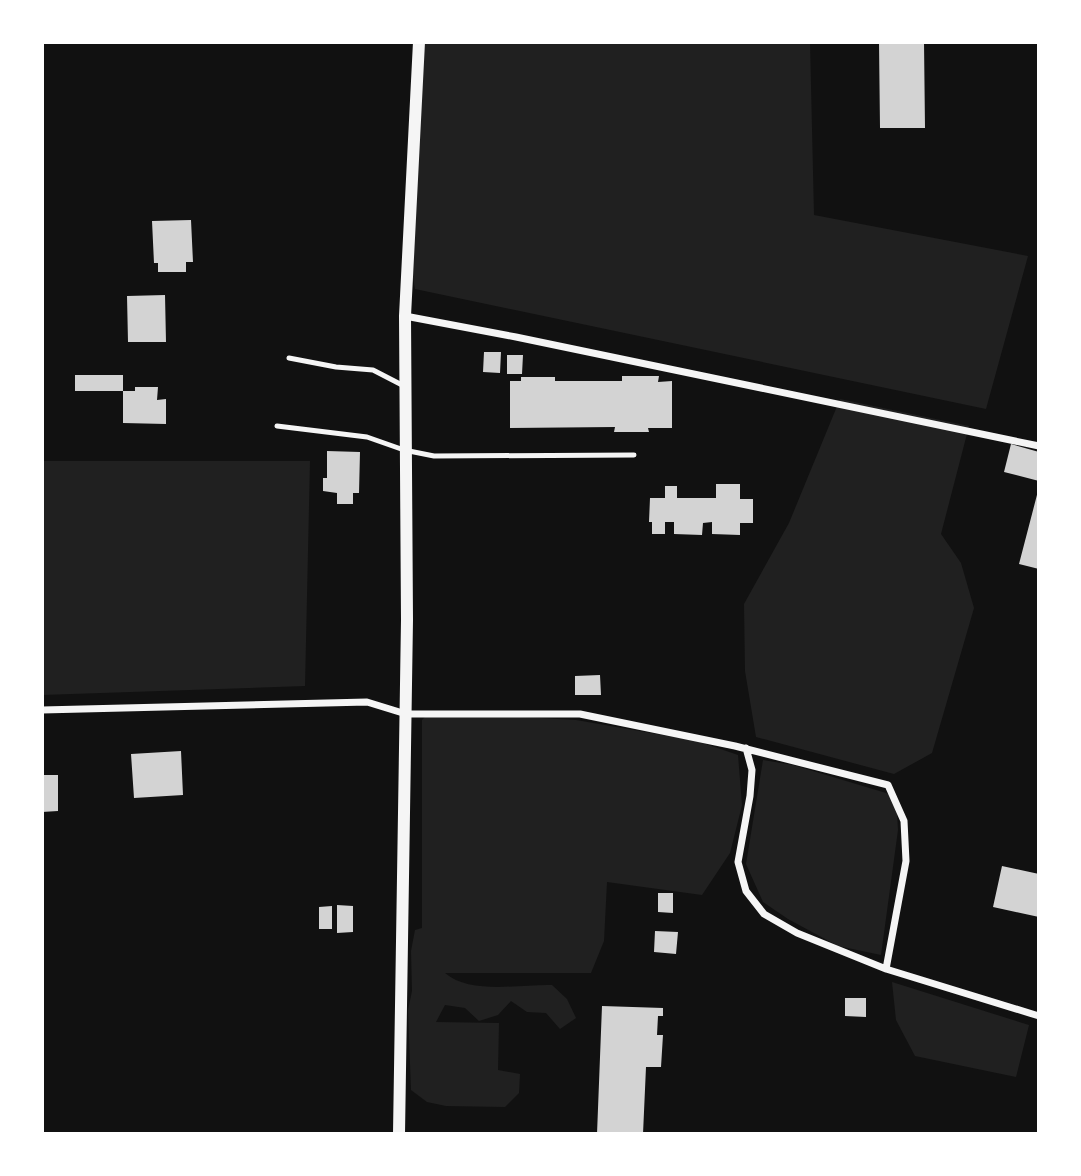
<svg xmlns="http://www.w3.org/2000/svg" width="1081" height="1176" viewBox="0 0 1081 1176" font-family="'Work Sans',sans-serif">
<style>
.green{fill:#202020}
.building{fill:#d3d3d3}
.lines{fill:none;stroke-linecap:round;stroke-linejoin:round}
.service{stroke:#f5f5f5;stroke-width:5}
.minor{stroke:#f5f5f5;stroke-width:7}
.tertiary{stroke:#f5f5f5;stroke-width:12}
</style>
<rect width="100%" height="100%" fill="#111"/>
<path class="green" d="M 421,42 L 810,42 L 814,215 L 1028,256 L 986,409 L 415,289 L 413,278 Z
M 840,399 L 969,426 L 941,534 L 961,563 L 974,608 L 932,753 L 894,774 L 756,737 L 745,671 L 744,604 L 789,523 Z
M 42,461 L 310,461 L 305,686 L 42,695 Z
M 430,712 L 576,720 L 697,741 L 738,755 L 742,805 L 730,853 L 702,895 L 607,882 L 604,941 L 591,973 L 445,973 C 470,995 521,984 552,985 L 567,999 L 576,1018 L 560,1029 L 546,1013 L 527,1012 L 511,1001 L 498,1015 L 479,1021 L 465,1008 L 445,1005 L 436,1022 L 499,1023 L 498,1070 L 520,1074 L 519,1093 L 505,1107 L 446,1106 L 427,1102 L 411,1090 L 408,1010 L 412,991 L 411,951 L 415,930 L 422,928 L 422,720 Z
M 763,760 L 793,765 L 896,796 L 898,830 L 881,955 L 838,946 L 788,919 L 763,902 L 746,864 Z
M 892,982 L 1029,1025 L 1016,1077 L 915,1056 L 896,1020 Z"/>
<path class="building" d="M 879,42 L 924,42 L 925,128 L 880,128 Z
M 191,220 L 193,262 L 186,262 L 186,272 L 158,272 L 158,263 L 154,263 L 152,221 Z
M 165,295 L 166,342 L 128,342 L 127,296 Z
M 484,352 L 501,352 L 500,373 L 483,372 Z
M 507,355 L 523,355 L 522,374 L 507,374 Z
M 75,375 L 123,375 L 123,391 L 75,391 Z
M 622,376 L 659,376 L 658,382 L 672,381 L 672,428 L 648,428 L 649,432 L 614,432 L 615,427 L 510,428 L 510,381 L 521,381 L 521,377 L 555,377 L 555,381 L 622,381 Z
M 135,387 L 158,387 L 157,400 L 166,399 L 166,424 L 123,423 L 123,391 L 135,391 Z
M 1011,444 L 1039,452 L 1039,481 L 1004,472 Z
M 327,451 L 360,452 L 359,493 L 353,493 L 353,504 L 337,504 L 337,493 L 323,491 L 323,478 L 327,478 Z
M 716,484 L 740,484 L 740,499 L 753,499 L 753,523 L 740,523 L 740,535 L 712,534 L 712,522 L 703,523 L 702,535 L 674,534 L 674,522 L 665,522 L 665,534 L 652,534 L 652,522 L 649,522 L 650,498 L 665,498 L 665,486 L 677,486 L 677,498 L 716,498 Z
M 1038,491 L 1039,491 L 1039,569 L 1019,564 Z
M 600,675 L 601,695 L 575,695 L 575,676 Z
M 181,751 L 183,795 L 134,798 L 131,754 Z
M 42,775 L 58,775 L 58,811 L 42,812 Z
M 1002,866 L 1039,874 L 1039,917 L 993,907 Z
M 658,893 L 673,893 L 673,913 L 658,912 Z
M 337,905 L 353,906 L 353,932 L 337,933 Z
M 332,906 L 332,929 L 319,929 L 319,907 Z
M 655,931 L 678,932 L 676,954 L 654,952 Z
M 845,998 L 866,998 L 866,1017 L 845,1016 Z
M 602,1006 L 663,1008 L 663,1016 L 658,1016 L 657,1035 L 663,1035 L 661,1067 L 646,1067 L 643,1134 L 597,1134 Z"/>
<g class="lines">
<path class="service" d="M 289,358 L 336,367 L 373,370 L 404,386
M 277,426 L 367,437 L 404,450 L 434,456 L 634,455"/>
<path class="minor" d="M 405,316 L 516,337 L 1039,446
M 42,710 L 367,702 L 406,714 L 580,714 L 735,746 L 888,785 L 904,821 L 906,861 L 886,969
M 746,748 L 752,770 L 750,796 L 738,862 L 746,891 L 764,914 L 797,933 L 886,969 L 1039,1016"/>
<path class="tertiary" d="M 399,1134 L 407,620 L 405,316 L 419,42"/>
</g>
<rect width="1081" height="1176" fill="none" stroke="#ffffff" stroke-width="88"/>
</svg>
